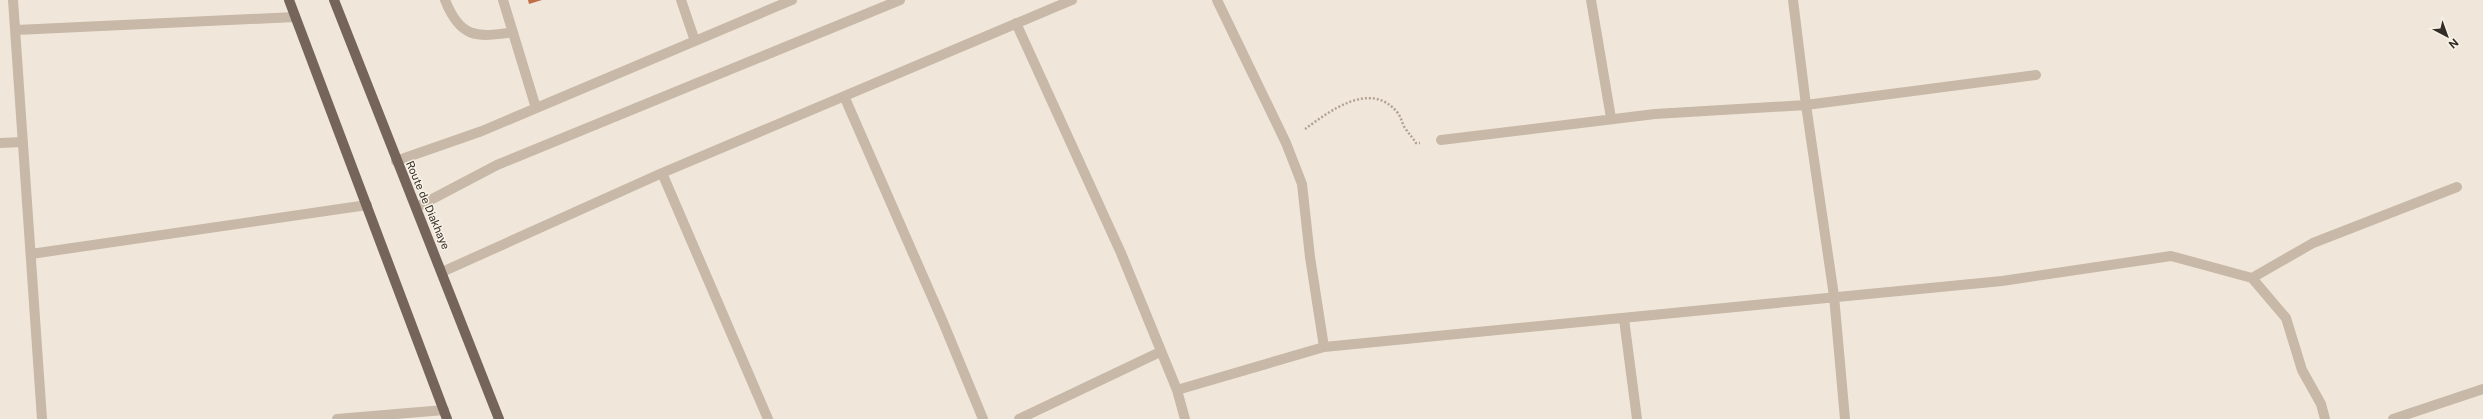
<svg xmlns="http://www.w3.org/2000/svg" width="2483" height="419" viewBox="0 0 2483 419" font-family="'Public Sans',sans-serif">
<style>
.building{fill:#bf6e49}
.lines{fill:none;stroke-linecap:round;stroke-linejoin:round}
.path{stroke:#b3a291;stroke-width:2.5;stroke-dasharray:2 2;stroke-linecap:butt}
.lane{stroke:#c7b8a7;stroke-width:10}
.street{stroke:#c7b8a7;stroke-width:10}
.primary{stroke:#756459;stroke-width:10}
.labels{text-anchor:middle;stroke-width:3;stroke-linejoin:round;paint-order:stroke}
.street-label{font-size:11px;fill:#342c27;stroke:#f8f1e6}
</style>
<rect width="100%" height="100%" fill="#f0e7da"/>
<path class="building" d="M 528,0 L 542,0 L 529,4 Z"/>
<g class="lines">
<path class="path" d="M 1305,129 C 1330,111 1370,80 1397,112 C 1401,116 1402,124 1405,128 C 1409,134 1413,138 1416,143 L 1420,143"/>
<path class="lane" d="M 445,0 C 460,38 476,38 513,32
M 503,0 L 536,108
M 681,0 L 695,41
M 396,161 L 482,131 L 792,0
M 417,207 L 497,165 L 900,0"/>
<path class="street" d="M 13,0 L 42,419
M 1217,0 L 1286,143 L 1302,184 L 1310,257 L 1324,347
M 1591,0 L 1611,118
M 1793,0 L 1806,105 L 1834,296 L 1845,419
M 1016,23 L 1121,253 L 1177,390 L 1185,419
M 16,30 L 295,17
M 844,96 L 943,322 L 983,419
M 1441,140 L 1655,114 L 1806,105 L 2036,75
M 0,143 L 23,142
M 662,173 L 768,419
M 31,254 L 367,205
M 442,272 L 662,173 L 1072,0
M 2252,278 L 2313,243 L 2457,187
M 1624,319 L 1637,419
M 1177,390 L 1324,347 L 2002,281 L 2171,256 L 2252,278 L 2286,318 L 2302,370 L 2321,404 L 2325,419
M 337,419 L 444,410
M 1019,419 L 1160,352
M 2393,419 L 2483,389"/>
<path class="primary" d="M 289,0 L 447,419
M 334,0 L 499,419"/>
</g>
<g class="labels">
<g class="street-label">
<text transform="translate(428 205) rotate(67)" y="4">Route de Diakhaye</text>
</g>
</g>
<g transform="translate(2447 36) rotate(139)" stroke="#f8f1e6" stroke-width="3" paint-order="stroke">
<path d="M0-3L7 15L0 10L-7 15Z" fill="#342c27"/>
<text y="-6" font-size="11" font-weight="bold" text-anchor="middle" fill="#342c27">N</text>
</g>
</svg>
